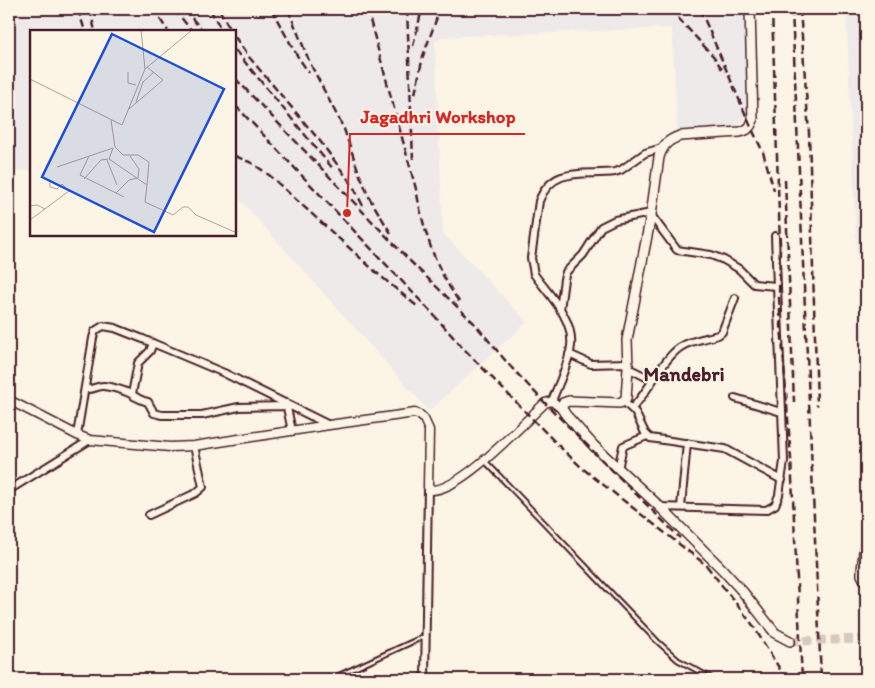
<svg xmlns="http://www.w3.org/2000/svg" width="875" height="688" viewBox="0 0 875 688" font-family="Itim,sans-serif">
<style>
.built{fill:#eeeaea}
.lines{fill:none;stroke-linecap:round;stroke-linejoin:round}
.secondary-tunnel{stroke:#d8cac0;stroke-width:9;stroke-dasharray:9 4.5;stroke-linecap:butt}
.service-casing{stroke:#4a1f2b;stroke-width:7}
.minor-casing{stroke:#4a1f2b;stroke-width:10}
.tertiary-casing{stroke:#4a1f2b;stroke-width:11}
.secondary-casing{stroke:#4a1f2b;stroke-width:12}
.service{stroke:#fcf5e5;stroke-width:3}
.minor{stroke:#fcf5e5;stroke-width:6}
.tertiary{stroke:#fcf5e5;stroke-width:8}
.secondary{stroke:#fcf5e5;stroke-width:9}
.rail{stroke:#4a1f2b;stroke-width:2.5;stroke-dasharray:8 4;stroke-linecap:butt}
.labels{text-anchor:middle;stroke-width:4;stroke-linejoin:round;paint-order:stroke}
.quarter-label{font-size:20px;font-weight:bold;fill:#4a1f2b;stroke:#fcf5e5}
.inset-road{fill:none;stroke:#b59f9b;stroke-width:1}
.view{fill:#1d4ed8;fill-opacity:0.15;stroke:#1d4ed8;stroke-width:2.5}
.inset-edge{fill:none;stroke:#4a1f2b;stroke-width:2.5}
.leader{fill:none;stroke:#d62828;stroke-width:2}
.callout-dot{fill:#d62828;stroke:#fcf5e5;stroke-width:2}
.callout-label{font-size:19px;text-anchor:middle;font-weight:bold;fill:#d62828;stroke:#fcf5e5;stroke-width:4;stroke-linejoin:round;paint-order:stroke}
</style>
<rect width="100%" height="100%" fill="#fcf5e5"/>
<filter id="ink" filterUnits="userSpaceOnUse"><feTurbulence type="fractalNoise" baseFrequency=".02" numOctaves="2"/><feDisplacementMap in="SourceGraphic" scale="10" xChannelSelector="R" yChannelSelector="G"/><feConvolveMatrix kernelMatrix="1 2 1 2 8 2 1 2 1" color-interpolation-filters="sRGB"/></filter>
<g filter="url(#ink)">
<path class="built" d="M 9,9 L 744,9 L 749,114 L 736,128 L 677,130 L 672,28 L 442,37 L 435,42 L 443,233 L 527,322 L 429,411 L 235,194 L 235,31 L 31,31 L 31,170 L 9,172 Z
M 846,9 L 866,9 L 866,445 L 865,445 Z"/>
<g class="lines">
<path class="secondary-tunnel" d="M 790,641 L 866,639"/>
<g class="service-casing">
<path id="service" d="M 485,461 L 657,641 L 678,660 L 713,679
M 331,679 L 425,636"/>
</g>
<g class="minor-casing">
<path id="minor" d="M 651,215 L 677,250 L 711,255 L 724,260 L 739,269 L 754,284 L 776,286
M 560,310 L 564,279 L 566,272 L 583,255 L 601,227 L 615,220 L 651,213
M 569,354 L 591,364 L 627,363
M 628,368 L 652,380
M 85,389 C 95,390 98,385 104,386 C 113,387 127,391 134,396 C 140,399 142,401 148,402 L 154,413 L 162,415 L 202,415 L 239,407 L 286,406
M 132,394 L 138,363 L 150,351 L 153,343
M 735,398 L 781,412
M 552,401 C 558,385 569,363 571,346 C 574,318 548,294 534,274 L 531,258 L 539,201 C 553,165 585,176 615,172 L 621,170 L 645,153 L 662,148
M 624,402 L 635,412 L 645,433 L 650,438 L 725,449 L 782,480
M 286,403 L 292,431
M 632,408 C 649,392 664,355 684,345 C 694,340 707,338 718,335 L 722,332 L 735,298
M 77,435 L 93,338 L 95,331 L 103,326 L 115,328 L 143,339 L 224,373 L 329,425
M 618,469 L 623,446 L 647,436
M 9,490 L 90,440
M 660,507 L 766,510 L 775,505 L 779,495 L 784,461 L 775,236
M 681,507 L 687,443
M 149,515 L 196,493 L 203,487 L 194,446
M 425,679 L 428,487"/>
</g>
<g class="tertiary-casing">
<path id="tertiary" d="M 9,400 L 77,435 L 90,440 L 170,447 L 194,446 L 329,425 L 415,413 L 420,415 L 424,419 L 429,430 L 428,487 L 431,490 C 461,491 522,424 545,403 L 552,401 L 562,409"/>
</g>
<g class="secondary-casing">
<path id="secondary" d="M 750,9 L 753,120 C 750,128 748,130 740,132 L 680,136 C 668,140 663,145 659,157 L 651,215 L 627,340 L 628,368 L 626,399 L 620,403 L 569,401 L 563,403 L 562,409 L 566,415 L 594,446 L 660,507 L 722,569 L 743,592 L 775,633 L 790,641
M 866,534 L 862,570 L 862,575 L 866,582"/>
</g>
<use href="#service" class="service"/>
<use href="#minor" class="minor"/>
<use href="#tertiary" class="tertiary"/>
<use href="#secondary" class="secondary"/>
<path class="rail" d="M 78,9 L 85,31
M 90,9 L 95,31
M 153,9 L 168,31
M 174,9 L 192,31
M 184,9 L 203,31
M 210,9 L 222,31
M 219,9 L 231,31
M 271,9 L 298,57 L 309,73
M 288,9 L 310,63 L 344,129 L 359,173 L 370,199 L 392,235
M 367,9 L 416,189 C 424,232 434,266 460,303
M 407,9 L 413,159
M 670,9 L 714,57 L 722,69
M 700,9 L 751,127 L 763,152 L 774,190
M 772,9 L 780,244 L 779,298 L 791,459 L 802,679
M 792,9 L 821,679
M 800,9 L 809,133 L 817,406
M 235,37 L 249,57 L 320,141 L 353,186 L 364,208
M 413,46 L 422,9
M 235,50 L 334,170
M 235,78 L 411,262 L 474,323 L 510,366 L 545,403 L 680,538
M 415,94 L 423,56 L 440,9
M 235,105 L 433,314 L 461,346 L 555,442 L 582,468 L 706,565 L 752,624 L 786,679
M 235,156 L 252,163 L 269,175 L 378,274 L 418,307
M 785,180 L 794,402"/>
</g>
</g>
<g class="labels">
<g class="quarter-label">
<text x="684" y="381">Mandebri</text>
</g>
</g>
<g transform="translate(30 30)">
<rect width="206" height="206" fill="#fcf5e5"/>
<path class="inset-road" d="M 111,0 L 115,39M 98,42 L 98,53 L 106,55M 0,49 L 92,95 L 115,39 L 162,0M 106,72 L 113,52 L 124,42M 99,79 L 133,50 L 117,37M 81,90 L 85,117M 85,117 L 93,125 L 108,125 L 119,132 L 117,155M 59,126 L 50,145 L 94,167M 100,126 L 109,139 L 108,148M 77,130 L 87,155M 27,137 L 83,118 L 79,129 L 117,155 L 115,172 L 143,185 L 153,177 L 158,177 L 166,185 L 207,203M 54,149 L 71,130 L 78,129M 86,163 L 99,150 L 107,148M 0,176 L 7,175 L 15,179M 0,190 L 39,161 L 32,154 L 27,159 L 20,157 L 20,151"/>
<path class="view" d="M 82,4 L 194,59 L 124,202 L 12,147 Z"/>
<rect width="206" height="206" class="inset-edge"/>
</g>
<path class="leader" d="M347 213L350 134H525"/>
<circle class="callout-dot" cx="347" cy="213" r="5"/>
<g class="callout-label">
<text x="438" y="123">Jagadhri Workshop</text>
</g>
<rect width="875" height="688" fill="none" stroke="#fcf5e5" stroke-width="30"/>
<rect x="15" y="15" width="845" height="658" fill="none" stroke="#4a1f2b" stroke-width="2" filter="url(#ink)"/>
</svg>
